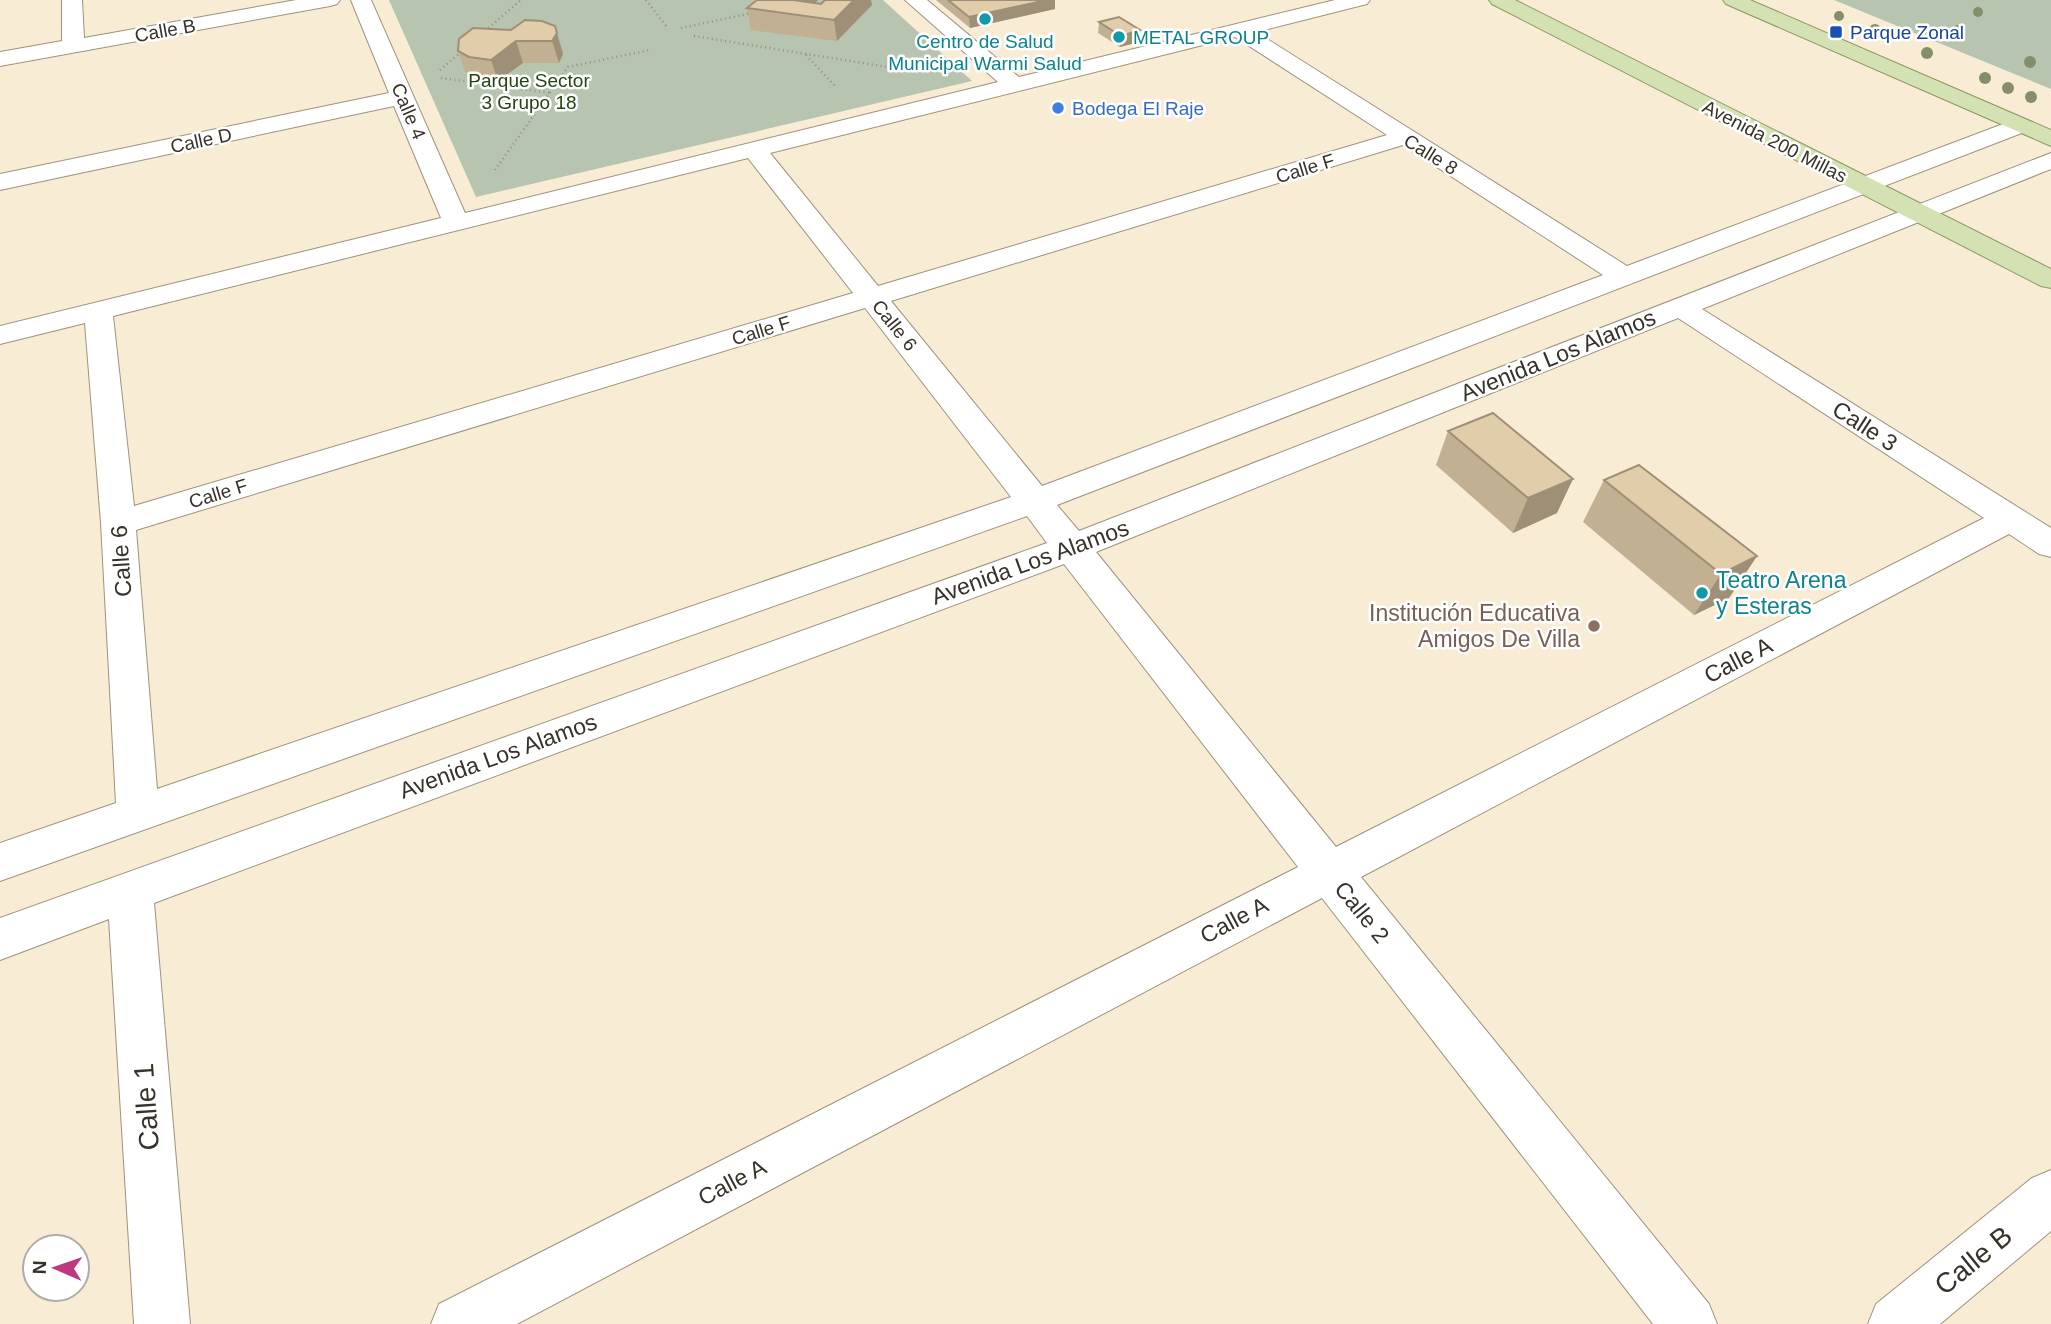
<svg xmlns="http://www.w3.org/2000/svg" width="2051" height="1324" viewBox="0 0 2051 1324" font-family="Arial,sans-serif">
<style>
.green{fill:#b6c4b0}
.lines{fill:none;stroke-linecap:round;stroke-linejoin:round}
.minor-casing{stroke:#9d927d;stroke-width:2}
.major-casing{stroke:#8b9762;stroke-width:2}
.path{stroke:#988f7f;stroke-width:2.5;stroke-dasharray:1 3.5;stroke-linecap:butt}
.minor{fill:#fff;fill-rule:evenodd}
.major{fill:#d4e1b3;fill-rule:evenodd}
.tree{fill:#848f6a}
.wall{fill:#c2b092}
.shaded-wall{fill:#9e9077}
.building{fill:#e1cdaa;stroke:#9e9077;stroke-width:2}
.culture-dot{fill:#0f9aa8;stroke:#fff;stroke-width:2.5}
.transit-dot{fill:#1a4fb4;stroke:#fff;stroke-width:2.5}
.shop-dot{fill:#3f7fe0;stroke:#fff;stroke-width:2.5}
.education-dot{fill:#8d6e63;stroke:#fff;stroke-width:2.5}
.labels{text-anchor:middle;stroke-width:5;stroke-linejoin:round;paint-order:stroke}
.far-street-label{font-size:19px;fill:#373229;stroke:#fff}
.far-transit-label{font-size:19px;fill:#164399;stroke:#fff;text-anchor:start}
.far-culture-label{font-size:19px;fill:#0d838f;stroke:#fff;text-anchor:start}
.far-park-label{font-size:19px;fill:#254313;stroke:#fff}
.far-shop-label{font-size:19px;fill:#366cbe;stroke:#fff;text-anchor:start}
.street-label{font-size:23px;fill:#373229;stroke:#fff}
.culture-label{font-size:23px;fill:#0d838f;stroke:#fff;text-anchor:start}
.education-label{font-size:23px;fill:#785e54;stroke:#fff;text-anchor:end}
.near-street-label{font-size:28px;fill:#373229;stroke:#fff}
</style>
<rect width="100%" height="100%" fill="#f9ecd5"/>
<path class="green" d="M 389,0 L 883,0 L 972,81 L 476,197 Z
M 1834,0 L 2051,0 L 2051,89 Z"/>
<g class="lines">
<g class="minor-casing">
<path id="minor" d="M 62,0 L 82,0 L 84,38 L 296,0 L 340,0 L 337,4 L 330,6 L 0,66 L 0,52 L 62,41 Z
M 351,0 L 371,0 L 465,213 L 998,82 L 905,0 L 927,0 L 1019,77 L 1335,0 L 1370,0 L 1367,4 L 1256,32 L 1627,266 L 2011,121 L 2027,121 L 2031,126 L 2027,131 L 1057,505 L 1079,531 L 2051,153 L 2051,169 L 1702,309 L 2051,528 L 2051,557 L 2039,554 L 2009,534 L 1361,877 L 1709,1304 L 1717,1324 L 1653,1324 L 1322,898 L 517,1324 L 431,1324 L 439,1304 L 1298,867 L 1064,564 L 154,903 L 190,1324 L 134,1324 L 109,919 L 0,960 L 0,918 L 1047,543 L 1027,516 L 0,881 L 0,843 L 116,803 L 101,523 L 85,323 L 0,344 L 0,326 L 441,218 L 394,106 L 0,190 L 0,174 L 389,93 ZM 1235,37 L 1387,135 L 878,286 L 770,153 ZM 1403,145 L 1603,275 L 1042,486 L 891,301 ZM 748,158 L 853,293 L 134,506 L 113,316 ZM 865,308 L 1011,497 L 157,789 L 136,530 ZM 1678,318 L 1984,518 L 1336,847 L 1096,552 Z
M 2051,1170 L 2051,1231 L 1940,1324 L 1868,1324 L 1876,1304 L 2032,1178 Z"/>
</g>
<g class="major-casing">
<path id="major" d="M 1489,0 L 1515,0 L 2051,269 L 2051,288 L 2041,286 L 1492,4 Z
M 1723,0 L 1750,0 L 2051,130 L 2051,146 L 1726,4 Z"/>
</g>
<path class="path" d="M 646,0 L 667,27
M 681,28 L 752,13
M 485,31 L 521,0
M 694,36 L 900,69
M 806,55 L 836,87
M 440,70 L 462,51
M 441,78 L 551,93
M 495,170 L 568,67 L 650,50"/>
<use href="#minor" class="minor"/>
<use href="#major" class="major"/>
</g>
<g class="tree">
<circle cx="1978" cy="12" r="5"/>
<circle cx="1839" cy="16" r="5"/>
<circle cx="1875" cy="30" r="6"/>
<circle cx="1958" cy="31" r="6"/>
<circle cx="1927" cy="53" r="6"/>
<circle cx="2030" cy="62" r="6"/>
<circle cx="1985" cy="78" r="6"/>
<circle cx="2008" cy="88" r="6"/>
<circle cx="2031" cy="97" r="6"/>
</g>
<path class="wall" d="M 854,0 L 871,0 L 872,5 L 837,41 L 751,30 L 747,8 L 815,3 L 821,4 Z
M 936,0 L 1055,0 L 1055,9 L 970,28 Z
M 525,20 L 562,47 L 563,54 L 559,63 L 523,63 L 498,81 L 477,79 L 465,72 L 458,51 L 511,30 Z
M 1099,22 L 1140,30 L 1139,42 L 1120,47 L 1098,33 Z
M 1448,431 L 1557,513 L 1513,533 L 1436,465 Z
M 1604,480 L 1757,556 L 1729,598 L 1694,615 L 1583,522 Z"/>
<path class="shaded-wall" d="M 793,0 L 818,0 L 802,16 Z
M 854,0 L 871,0 L 872,5 L 837,41 L 834,20 Z
M 1047,0 L 1055,0 L 1055,9 L 970,28 L 969,17 Z
M 555,26 L 563,54 L 559,63 L 552,41 Z
M 1140,30 L 1139,42 L 1120,47 L 1121,36 Z
M 516,41 L 523,63 L 498,81 L 491,60 Z
M 1573,479 L 1557,513 L 1513,533 L 1528,498 Z
M 1757,556 L 1729,598 L 1694,615 L 1721,574 Z"/>
<path class="building" d="M 757,0 L 793,0 L 821,4 L 825,0 L 854,0 L 834,20 L 747,8 Z
M 948,0 L 1047,0 L 969,17 Z
M 1119,17 L 1140,30 L 1121,36 L 1099,22 Z
M 525,20 L 542,21 L 555,26 L 557,33 L 552,41 L 516,41 L 491,60 L 469,57 L 458,51 L 459,39 L 473,28 L 511,30 Z
M 1493,413 L 1573,479 L 1528,498 L 1448,431 Z
M 1639,465 L 1757,556 L 1721,574 L 1604,480 Z"/>
<g class="culture-dot">
<circle cx="985" cy="19" r="7"/>
<circle cx="1119" cy="37" r="7"/>
<circle cx="1702" cy="593" r="7"/>
</g>
<rect class="transit-dot" x="1829" y="25" width="14" height="14" rx="3.5"/>
<circle class="shop-dot" cx="1058" cy="108" r="7"/>
<circle class="education-dot" cx="1594" cy="626" r="7"/>
<g class="labels">
<g class="far-street-label">
<text transform="translate(165 30) rotate(-10)" y="7">Calle B</text>
<text transform="translate(409 111) rotate(67)" y="7">Calle 4</text>
<text transform="translate(201 140) rotate(-12)" y="7">Calle D</text>
<text transform="translate(1775 141) rotate(27)" y="7">Avenida 200 Millas</text>
<text transform="translate(1431 154) rotate(32)" y="7">Calle 8</text>
<text transform="translate(1305 168) rotate(-17)" y="7">Calle F</text>
<text transform="translate(895 325) rotate(51)" y="7">Calle 6</text>
<text transform="translate(761 330) rotate(-17)" y="7">Calle F</text>
<text transform="translate(218 493) rotate(-17)" y="7">Calle F</text>
</g>
<g class="far-transit-label">
<text x="1850" y="39">Parque Zonal</text>
</g>
<g class="far-culture-label">
<text x="1133" y="44">METAL GROUP</text>
<text x="985" y="48" text-anchor="middle">Centro de Salud<tspan x="985" dy="22">Municipal Warmi Salud</tspan></text>
</g>
<g class="far-park-label">
<text x="529" y="87">Parque Sector<tspan x="529" dy="22">3 Grupo 18</tspan></text>
</g>
<g class="far-shop-label">
<text x="1072" y="115">Bodega El Raje</text>
</g>
<g class="street-label">
<text transform="translate(1558 355) rotate(-22)" y="8">Avenida Los Alamos</text>
<text transform="translate(1865 426) rotate(33)" y="8">Calle 3</text>
<text transform="translate(121 561) rotate(-94)" y="8">Calle 6</text>
<text transform="translate(1030 562) rotate(-20)" y="8">Avenida Los Alamos</text>
<text transform="translate(1738 660) rotate(-27)" y="8">Calle A</text>
<text transform="translate(498 756) rotate(-20)" y="8">Avenida Los Alamos</text>
<text transform="translate(1362 912) rotate(51)" y="8">Calle 2</text>
<text transform="translate(1234 920) rotate(-28)" y="8">Calle A</text>
<text transform="translate(732 1182) rotate(-28)" y="8">Calle A</text>
</g>
<g class="culture-label">
<text x="1716" y="588">Teatro Arena<tspan x="1716" dy="26">y Esteras</tspan></text>
</g>
<g class="education-label">
<text x="1580" y="621">Institución Educativa<tspan x="1580" dy="26">Amigos De Villa</tspan></text>
</g>
<g class="near-street-label">
<text transform="translate(146 1107) rotate(-94)" y="10">Calle 1</text>
<text transform="translate(1973 1260) rotate(-39)" y="10">Calle B</text>
</g>
</g>
<g transform="translate(56 1268) rotate(272)"><circle r="33" fill="#ffffff" stroke="#afada9" stroke-width="2"/>
<path d="M0-5L12 26L0 18L-12 26Z" fill="#bc397f"/>
<text y="-10" font-size="19" font-weight="bold" text-anchor="middle" fill="#373229">N</text>
</g>
</svg>
